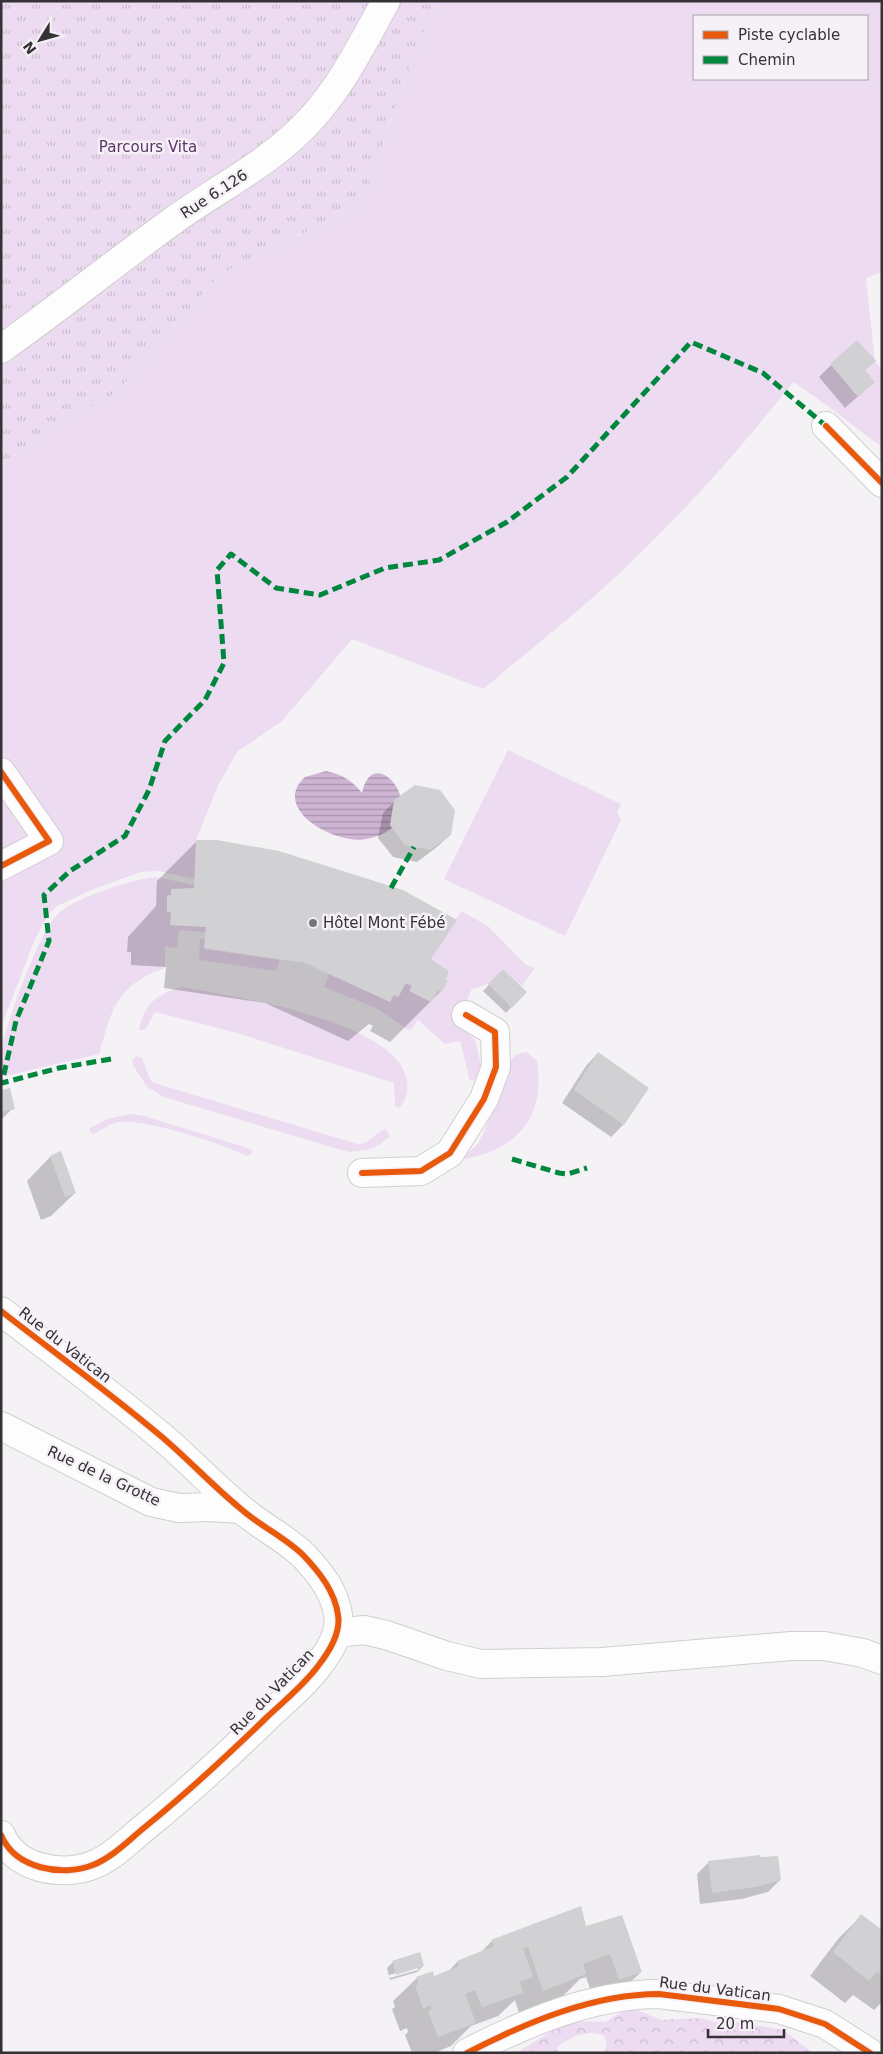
<svg xmlns="http://www.w3.org/2000/svg" width="883" height="2054" viewBox="0 0 883 2054" font-family="'DejaVu Sans',sans-serif">
<style>
.grass{fill:#eddbf2;fill-rule:evenodd}
.forest{fill:url(#forest-crowns)}
.park{fill:url(#park-tufts)}
.water{fill:url(#water-rules)}
.shadow{fill:#0003;fill-rule:evenodd}
.building{fill:#d1d0d2}
.lines{fill:none;stroke-linecap:round;stroke-linejoin:round}
.minor-casing{stroke:#d0ced0;stroke-width:30}
.minor{stroke:#fdfdfe;stroke-width:28}
.quiet{stroke:#00873e;stroke-width:5;stroke-dasharray:10 5;stroke-linecap:butt}
.cycleway-casing{stroke:#f5f1f6;stroke-width:9}
.cycleway{stroke:#e8590c;stroke-width:6}
.poi-dot{fill:#777578;stroke:#f5f1f6;stroke-width:2}
.labels{text-anchor:middle;stroke-width:5;stroke-linejoin:round;paint-order:stroke}
.park-label{font-size:15px;fill:#5e3268;stroke:#f5f1f6}
.street-label{font-size:15px;fill:#343234;stroke:#f5f1f6}
.poi-label{font-size:15px;fill:#343234;stroke:#f5f1f6;text-anchor:start}
</style>
<defs>
<pattern id="forest-crowns" width="20" height="18" patternUnits="userSpaceOnUse" patternTransform="scale(1.25)"><rect width="20" height="18" fill="#eddbf2"/><path d="M2 6a3 3 0 1 1 6 0M12 15a3 3 0 1 1 6 0" fill="none" stroke="#ccbcd0"/></pattern>
<pattern id="park-tufts" width="24" height="20" patternUnits="userSpaceOnUse" patternTransform="scale(1.25)"><rect width="24" height="20" fill="#eddbf2"/><path d="M3 7l-1-3M5 7V3M7 7l1-3M15 17l-1-3M17 17v-4M19 17l1-3" fill="none" stroke="#ccbcd0"/></pattern>
<pattern id="water-rules" width="6" height="5" patternUnits="userSpaceOnUse" patternTransform="scale(1.25)"><rect width="6" height="5" fill="#cdb4d3"/><path d="M0 2.5h6" fill="none" stroke="#a793ac"/></pattern>
</defs>
<rect width="100%" height="100%" fill="#f4f2f5"/>
<path class="grass" d="M 436,1 L 882,1 L 882,272 L 866,278 L 875,362 L 882,369 L 882,447 C 852,425 824,402 793,382 C 737,454 676,521 608,584 C 568,620 525,654 483,689 L 352,639 L 282,721 L 237,752 L 218,786 L 196,840 L 195,879 L 158,871 L 141,872 L 96,888 L 57,906 L 49,914 L 35,939 L 1,1027 L 1,464 L 33,441 L 117,392 L 220,274 L 362,204 L 410,66 ZM 694,16 L 867,16 L 867,79 L 694,79 Z
M 508,750 L 621,804 L 617,812 L 621,820 L 565,936 L 444,879 Z
M 157,877 L 194,885 L 194,888 L 167,896 L 167,912 L 171,912 L 170,925 L 206,927 L 205,932 L 179,930 L 177,948 L 165,946 L 165,968 C 117,985 112,1008 99,1054 L 1,1077 C 1,1067 0,1056 2,1047 C 7,1021 41,926 61,911 C 81,896 132,879 157,877 Z
M 461,911 L 488,926 L 525,964 L 535,968 L 522,986 L 503,969 L 488,984 L 472,989 L 456,1022 L 475,1040 L 484,1077 L 470,1081 L 460,1041 L 445,1044 L 418,1020 L 410,1031 L 376,1008 L 324,987 L 329,974 L 399,996 L 406,983 L 412,986 L 410,991 L 431,1002 L 438,991 L 442,992 L 448,981 L 446,979 L 449,971 L 431,959 Z
M 200,939 L 205,939 L 204,949 L 280,960 L 276,971 L 199,960 Z
M 180,987 C 230,995 390,1020 406,1076 C 409,1089 408,1098 399,1108 L 395,1106 L 394,1083 L 237,1033 L 155,1012 L 145,1030 L 139,1030 C 145,1003 155,996 180,987 Z
M 527,1052 L 537,1061 C 546,1120 514,1153 457,1160 C 463,1156 471,1151 476,1146 C 496,1123 492,1054 527,1052 Z
M 136,1056 L 142,1058 L 150,1079 L 154,1083 L 358,1144 C 371,1144 375,1131 386,1129 L 390,1136 L 379,1145 L 367,1150 L 349,1152 L 338,1149 L 164,1097 L 147,1087 L 133,1065 L 132,1061 Z
M 130,1114 L 144,1116 L 251,1149 L 253,1152 L 247,1156 C 224,1144 145,1119 121,1122 C 110,1123 103,1129 94,1134 L 90,1132 L 89,1129 L 107,1119 Z"/>
<path class="forest" d="M 627,2009 L 636,2009 L 661,2020 L 701,2018 L 715,2022 L 739,2022 L 783,2030 L 813,2053 L 604,2053 L 607,2042 L 603,2035 C 586,2030 571,2036 557,2047 L 558,2053 L 516,2053 L 557,2028 L 580,2021 L 605,2022 Z"/>
<path class="park" d="M 1,1 L 436,1 L 410,66 L 362,204 L 220,274 L 117,392 L 33,441 L 1,464 Z"/>
<path class="water" d="M 326,771 C 343,775 352,780 362,793 C 374,734 443,825 366,839 C 335,845 270,809 305,777 Z"/>
<path class="shadow" d="M 874,361 L 864,371 L 874,382 L 845,408 L 819,377 L 831,365 Z
M 395,801 L 450,835 L 437,847 L 417,862 L 393,857 L 378,838 L 383,813 Z
M 197,841 L 429,959 L 440,992 L 390,1042 L 370,1031 L 373,1026 L 369,1024 L 348,1041 L 265,1003 L 164,988 L 166,967 L 131,965 L 131,952 L 127,952 L 128,937 L 156,906 L 157,881 Z
M 503,970 L 525,992 L 506,1013 L 483,991 Z
M 598,1053 L 624,1124 L 611,1137 L 562,1103 L 586,1066 Z
M 1,1091 L 13,1108 L 1,1120 Z
M 60,1153 L 75,1193 L 51,1216 L 41,1220 L 27,1181 L 50,1157 Z
M 709,1862 L 780,1880 L 768,1892 L 742,1899 L 700,1904 L 697,1874 Z
M 862,1915 L 882,1932 L 882,2002 L 874,2010 L 853,1995 L 845,2003 L 810,1976 L 838,1939 Z
M 585,1928 L 641,1972 L 617,1995 L 595,2003 L 586,1977 L 580,1979 L 561,1998 L 519,2013 L 515,2000 L 498,2016 L 471,2026 L 451,2046 L 434,2053 L 412,2053 L 405,2035 L 408,2032 L 407,2028 L 400,2031 L 392,2009 L 395,2007 L 393,2001 L 417,1978 L 433,1977 L 448,1972 L 457,1962 L 480,1953 L 492,1941 Z
M 393,1962 L 423,1966 L 417,1972 L 390,1980 L 387,1968 ZM 418,1967 L 418,1970 L 390,1978 L 389,1975 Z"/>
<path class="building" d="M 857,340 L 876,361 L 865,370 L 875,382 L 858,397 L 830,364 Z
M 415,785 L 440,790 L 455,810 L 451,835 L 430,850 L 405,845 L 390,825 L 394,800 Z
M 196,840 L 217,840 L 279,851 L 403,890 L 457,920 L 431,959 L 449,971 L 446,979 L 448,981 L 442,992 L 438,991 L 431,1002 L 409,991 L 412,986 L 406,983 L 398,997 L 394,995 L 390,1002 L 305,963 L 204,948 L 206,927 L 170,925 L 171,912 L 167,912 L 167,896 L 171,895 L 171,889 L 194,888 Z
M 503,969 L 527,992 L 512,1008 L 488,984 Z
M 598,1052 L 649,1088 L 624,1125 L 574,1090 Z
M 10,1088 L 15,1109 L 1,1112 L 1,1090 Z
M 61,1151 L 76,1193 L 65,1197 L 50,1156 Z
M 760,1855 L 760,1857 L 778,1856 L 781,1880 L 756,1887 L 712,1893 L 708,1861 Z
M 581,1906 L 586,1926 L 622,1915 L 642,1972 L 619,1980 L 610,1954 L 583,1964 L 586,1974 L 543,1991 L 528,1947 L 523,1948 L 533,1977 L 520,1982 L 523,1993 L 482,2007 L 475,1990 L 465,1994 L 476,2023 L 438,2037 L 428,2011 L 432,2009 L 430,2005 L 423,2009 L 415,1985 L 418,1984 L 416,1977 L 433,1971 L 434,1976 L 459,1966 L 457,1961 L 494,1946 L 491,1940 Z
M 861,1914 L 882,1930 L 882,1975 L 877,1972 L 869,1981 L 833,1952 Z
M 420,1952 L 424,1966 L 396,1975 L 392,1961 Z"/>
<g class="lines">
<g class="minor-casing">
<path id="minor" d="M 1,349 C 60,307 116,262 174,220 C 220,187 272,162 311,119 C 343,84 363,42 386,1
M 826,426 L 882,483
M 1,772 L 49,841 L 1,866
M 362,1173 L 421,1171 L 450,1153 L 484,1099 L 496,1067 L 495,1032 L 466,1015
M 1,1311 C 55,1353 110,1393 162,1437 C 189,1460 213,1486 241,1509 C 260,1526 286,1538 304,1556 C 320,1573 335,1592 338,1615 C 341,1632 329,1652 318,1666 C 304,1685 284,1701 266,1718 C 227,1756 188,1792 145,1827 C 129,1840 113,1857 93,1865 C 62,1877 15,1869 1,1835
M 1,1426 L 151,1502 L 179,1508 L 209,1507 L 241,1509
M 337,1633 L 364,1630 L 386,1635 L 447,1656 L 481,1664 L 602,1662 L 791,1646 L 824,1646 L 863,1653 L 882,1660
M 467,2053 C 525,2023 593,1994 659,1994 L 779,2009 L 825,2024 L 870,2053"/>
</g>
<use href="#minor" class="minor"/>
<path class="quiet" d="M 391,888 L 414,847
M 111,1059 L 59,1068 L 2,1083 L 16,1021 L 49,941 L 44,895 L 70,871 L 125,836 L 149,790 L 165,741 L 205,700 L 224,663 L 217,570 L 231,554 L 276,588 L 320,595 L 385,568 L 439,560 L 507,522 L 567,477 L 691,342 L 763,373 L 826,426
M 512,1159 L 559,1173 L 568,1174 L 587,1168"/>
<g class="cycleway-casing">
<path id="cycleway" d="M 826,426 L 882,483
M 1,772 L 49,841 L 1,866
M 362,1173 L 421,1171 L 450,1153 L 484,1099 L 496,1067 L 495,1032 L 466,1015
M 1,1311 C 55,1353 110,1393 162,1437 C 189,1460 213,1486 241,1509 C 260,1526 286,1538 304,1556 C 320,1573 335,1592 338,1615 C 341,1632 329,1652 318,1666 C 304,1685 284,1701 266,1718 C 227,1756 188,1792 145,1827 C 129,1840 113,1857 93,1865 C 62,1877 15,1869 1,1835
M 467,2053 C 525,2023 593,1994 659,1994 L 779,2009 L 825,2024 L 870,2053"/>
</g>
<use href="#cycleway" class="cycleway"/>
</g>
<circle class="poi-dot" cx="313" cy="923" r="5"/>
<g class="labels">
<g class="park-label">
<text x="148" y="152">Parcours Vita</text>
</g>
<g class="street-label">
<text transform="translate(214 194) rotate(-33)" y="5">Rue 6.126</text>
<text transform="translate(65 1345) rotate(38)" y="5">Rue du Vatican</text>
<text transform="translate(104 1476) rotate(25)" y="5">Rue de la Grotte</text>
<text transform="translate(272 1692) rotate(-46)" y="5">Rue du Vatican</text>
<text transform="translate(715 1989) rotate(7)" y="5">Rue du Vatican</text>
</g>
<g class="poi-label">
<text x="323" y="928">Hôtel Mont Fébé</text>
</g>
</g>
<rect width="883" height="2054" fill="none" stroke="#343234" stroke-width="5"/>
<rect x="693" y="15" width="175" height="65" fill="#f5f1f6" stroke="#a8a5a8"/>
<rect x="703" y="31" width="25" height="8" fill="#e8590c" stroke="#a8a5a8"/>
<text x="738" y="40" font-size="15" fill="#343234">Piste cyclable</text>
<rect x="703" y="56" width="25" height="8" fill="#00873e" stroke="#a8a5a8"/>
<text x="738" y="65" font-size="15" fill="#343234">Chemin</text>
<g transform="translate(40 40) rotate(233)" stroke="#f5f1f6" stroke-width="4" paint-order="stroke">
<path d="M0-4L9 19L0 12L-9 19Z" fill="#343234"/>
<text y="-8" font-size="14" font-weight="bold" text-anchor="middle" fill="#343234">N</text>
</g>
<path d="M708 2029v8h76v-8" fill="none" stroke="#343234" stroke-width="2.5"/>
<text x="716" y="2029" font-size="15" fill="#343234" stroke="#f5f1f6" stroke-width="4" paint-order="stroke">20 m</text>
</svg>
